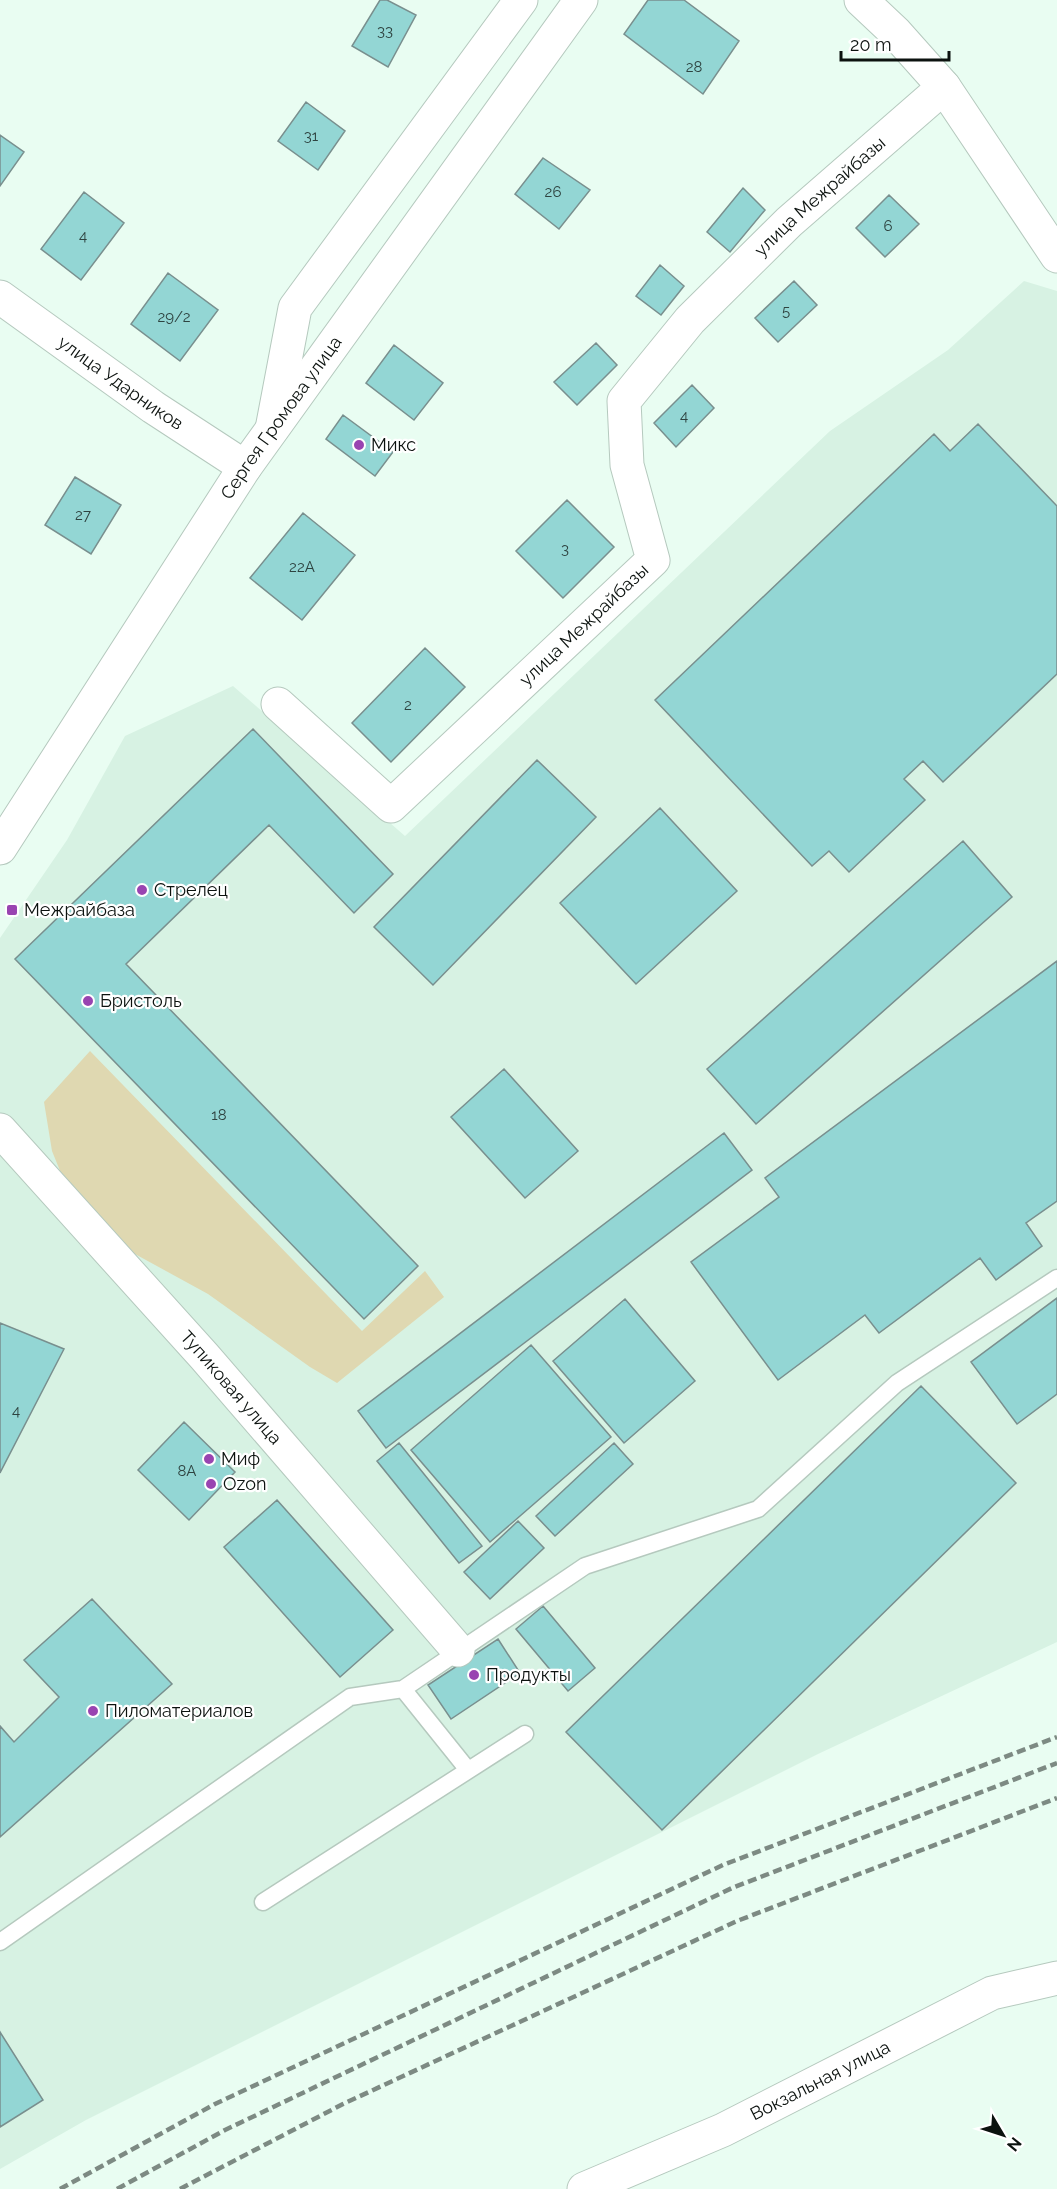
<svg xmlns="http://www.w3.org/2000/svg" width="1057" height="2189" viewBox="0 0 1057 2189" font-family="Raleway,sans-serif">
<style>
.built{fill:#d7f2e3}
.green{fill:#dfd8b1}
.building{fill:#93d6d4;stroke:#798f8e;stroke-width:1.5}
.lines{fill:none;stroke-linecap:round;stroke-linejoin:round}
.lane-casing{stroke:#b5c9be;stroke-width:19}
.street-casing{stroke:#b5c9be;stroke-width:35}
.secondary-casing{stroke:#b5c9be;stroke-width:35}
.lane{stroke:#fff;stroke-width:16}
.street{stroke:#fff;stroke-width:33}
.secondary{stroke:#fff;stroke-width:33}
.rail{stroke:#7d8a83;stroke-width:4.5;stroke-dasharray:9 4.5;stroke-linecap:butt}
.poi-dot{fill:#9944b1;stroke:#fff;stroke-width:2}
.labels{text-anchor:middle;stroke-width:4.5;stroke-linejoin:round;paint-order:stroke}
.number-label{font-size:15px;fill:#2e4340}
.street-label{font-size:18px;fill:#0c120f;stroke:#fff}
.poi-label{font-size:18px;fill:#0c120f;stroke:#fff;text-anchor:start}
</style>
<rect width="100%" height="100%" fill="#e9fdf2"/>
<path class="built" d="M 1024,281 L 1057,291 L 1057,1642 L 818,1754 L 86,2120 L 0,2169 L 0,938 L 67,840 L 125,736 L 233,686 L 405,836 L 830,431 L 948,350 Z"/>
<path class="green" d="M 90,1051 L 362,1331 L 425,1271 L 444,1297 L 337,1383 L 310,1367 L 208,1294 L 124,1248 L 69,1193 L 52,1151 L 44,1102 Z"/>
<path class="building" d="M 380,0 L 387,0 L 416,15 L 388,67 L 352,46 Z
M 648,0 L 684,0 L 739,41 L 703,94 L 624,34 Z
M 306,102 L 345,131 L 318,170 L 278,141 Z
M 0,135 L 24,152 L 0,186 Z
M 543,158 L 590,190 L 559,229 L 515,194 Z
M 743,188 L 765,210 L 730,252 L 707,232 Z
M 84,192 L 124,223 L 81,280 L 41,249 Z
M 889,195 L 919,224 L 885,257 L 856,228 Z
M 660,265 L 684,286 L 661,315 L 636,296 Z
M 168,273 L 218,310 L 180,361 L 131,324 Z
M 794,281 L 817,305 L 778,342 L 755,318 Z
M 596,343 L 617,365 L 577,405 L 554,382 Z
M 394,345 L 443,383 L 414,420 L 366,383 Z
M 692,385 L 714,408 L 676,447 L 654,423 Z
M 343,415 L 393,452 L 375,476 L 326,439 Z
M 978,424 L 1057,506 L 1057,674 L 943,782 L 923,761 L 904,779 L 925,800 L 849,872 L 829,851 L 812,866 L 655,700 L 934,434 L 950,451 Z
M 75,477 L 121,505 L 91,554 L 45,525 Z
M 567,500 L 614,547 L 563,598 L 516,551 Z
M 303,513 L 355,555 L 302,620 L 250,578 Z
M 425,648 L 465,687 L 391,762 L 352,723 Z
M 253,729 L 393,874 L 354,913 L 269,825 L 126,964 L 418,1266 L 364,1319 L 15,959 Z
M 537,760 L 596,817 L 433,985 L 374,927 Z
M 660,808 L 737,891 L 636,984 L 560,903 Z
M 963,841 L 1012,897 L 756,1124 L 707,1069 Z
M 1057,961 L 1057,1201 L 1026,1223 L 1042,1246 L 996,1280 L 980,1258 L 879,1333 L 865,1315 L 778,1380 L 691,1262 L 779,1197 L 765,1178 Z
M 504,1069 L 578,1151 L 525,1198 L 451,1117 Z
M 724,1133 L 752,1170 L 386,1448 L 358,1411 Z
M 1057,1298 L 1057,1394 L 1017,1424 L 971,1362 Z
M 625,1299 L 695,1381 L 624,1443 L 553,1361 Z
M 0,1323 L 64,1349 L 0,1473 Z
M 531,1345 L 611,1437 L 490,1542 L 411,1450 Z
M 921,1386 L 1016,1483 L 662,1830 L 566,1732 Z
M 184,1422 L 235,1472 L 189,1520 L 138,1470 Z
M 399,1443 L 482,1546 L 459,1563 L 377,1461 Z
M 614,1443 L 633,1464 L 555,1536 L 536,1516 Z
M 277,1500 L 393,1630 L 340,1677 L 224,1547 Z
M 518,1521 L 544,1548 L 490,1599 L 464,1572 Z
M 92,1599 L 172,1684 L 0,1837 L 0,1726 L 14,1742 L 59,1697 L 24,1660 Z
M 543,1606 L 595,1668 L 568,1691 L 516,1629 Z
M 498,1639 L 520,1673 L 451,1719 L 428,1685 Z
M 0,2032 L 43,2100 L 0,2127 Z"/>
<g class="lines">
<g class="lane-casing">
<path id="lane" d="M 468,1770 L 403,1689 L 585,1566 L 758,1509 L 897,1383 L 1057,1278
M 263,1902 L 525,1734
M 0,1942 L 350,1697 L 403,1689"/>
</g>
<g class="street-casing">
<g id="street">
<path d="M 861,0 L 895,32 L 944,87 L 1057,256"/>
<path id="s1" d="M 0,297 L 153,407 L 245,467"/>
<path d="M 272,429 L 295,308 L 521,0"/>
<path id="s2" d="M 278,704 L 391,806 L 653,560 L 627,465 L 624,401 L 690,320 L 789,222 L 944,87"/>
<path id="s3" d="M 0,1130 L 204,1356 L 458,1650"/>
<path id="s4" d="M 584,2189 L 723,2130 L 992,1993 L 1057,1978"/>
</g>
</g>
<g class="secondary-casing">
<g id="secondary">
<path id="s5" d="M 0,848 L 245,467 L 581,0"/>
</g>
</g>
<use href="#lane" class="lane"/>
<use href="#street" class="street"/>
<use href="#secondary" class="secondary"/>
<path class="rail" d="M 60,2189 L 215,2104 L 723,1865 L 1057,1737
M 117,2189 L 225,2130 L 732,1888 L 1057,1763
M 180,2189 L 343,2104 L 737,1921 L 1057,1798"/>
</g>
<g class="poi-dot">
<circle cx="359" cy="445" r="6"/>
<circle cx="142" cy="890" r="6"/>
<rect x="6" y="904" width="12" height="12" rx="3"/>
<circle cx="88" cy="1001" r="6"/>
<circle cx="209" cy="1459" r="6"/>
<circle cx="211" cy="1484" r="6"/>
<circle cx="474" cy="1675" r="6"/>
<circle cx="93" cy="1711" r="6"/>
</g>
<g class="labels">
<g class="number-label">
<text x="385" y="36">33</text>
<text x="694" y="72">28</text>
<text x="311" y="141">31</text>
<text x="553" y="197">26</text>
<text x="888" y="231">6</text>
<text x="83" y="241">4</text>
<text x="786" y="316">5</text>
<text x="174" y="322">29/2</text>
<text x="684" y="421">4</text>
<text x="83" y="520">27</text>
<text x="565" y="554">3</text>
<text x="302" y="572">22А</text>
<text x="408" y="710">2</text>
<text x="219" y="1120">18</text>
<text x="16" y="1416">4</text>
<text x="187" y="1476">8А</text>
</g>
<g class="street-label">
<text dy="6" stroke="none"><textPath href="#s2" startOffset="958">улица Межрайбазы</textPath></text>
<text dy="6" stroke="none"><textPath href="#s1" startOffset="148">улица Ударников</textPath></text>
<text dy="6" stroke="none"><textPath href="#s5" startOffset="514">Сергея Громова улица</textPath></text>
<text dy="6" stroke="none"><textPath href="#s2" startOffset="417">улица Межрайбазы</textPath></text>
<text dy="6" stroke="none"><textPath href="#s3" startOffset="346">Тупиковая улица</textPath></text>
<text dy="6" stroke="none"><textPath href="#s4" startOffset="260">Вокзальная улица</textPath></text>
</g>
<g class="poi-label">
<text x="371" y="451">Микс</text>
<text x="154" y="896">Стрелец</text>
<text x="24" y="916">Межрайбаза</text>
<text x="100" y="1007">Бристоль</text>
<text x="221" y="1465">Миф</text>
<text x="223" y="1490">Ozon</text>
<text x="486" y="1681">Продукты</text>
<text x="105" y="1717">Пиломатериалов</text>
</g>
</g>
<g transform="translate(1003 2135) rotate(129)" stroke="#ffffff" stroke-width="4.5" paint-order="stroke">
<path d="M0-4.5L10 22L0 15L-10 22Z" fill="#0c120f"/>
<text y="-9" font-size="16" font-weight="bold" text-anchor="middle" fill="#0c120f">N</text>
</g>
<path d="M841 51v9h108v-9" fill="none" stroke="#0c120f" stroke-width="3"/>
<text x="850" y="51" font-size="18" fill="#0c120f" stroke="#ffffff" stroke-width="4.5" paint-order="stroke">20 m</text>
</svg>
